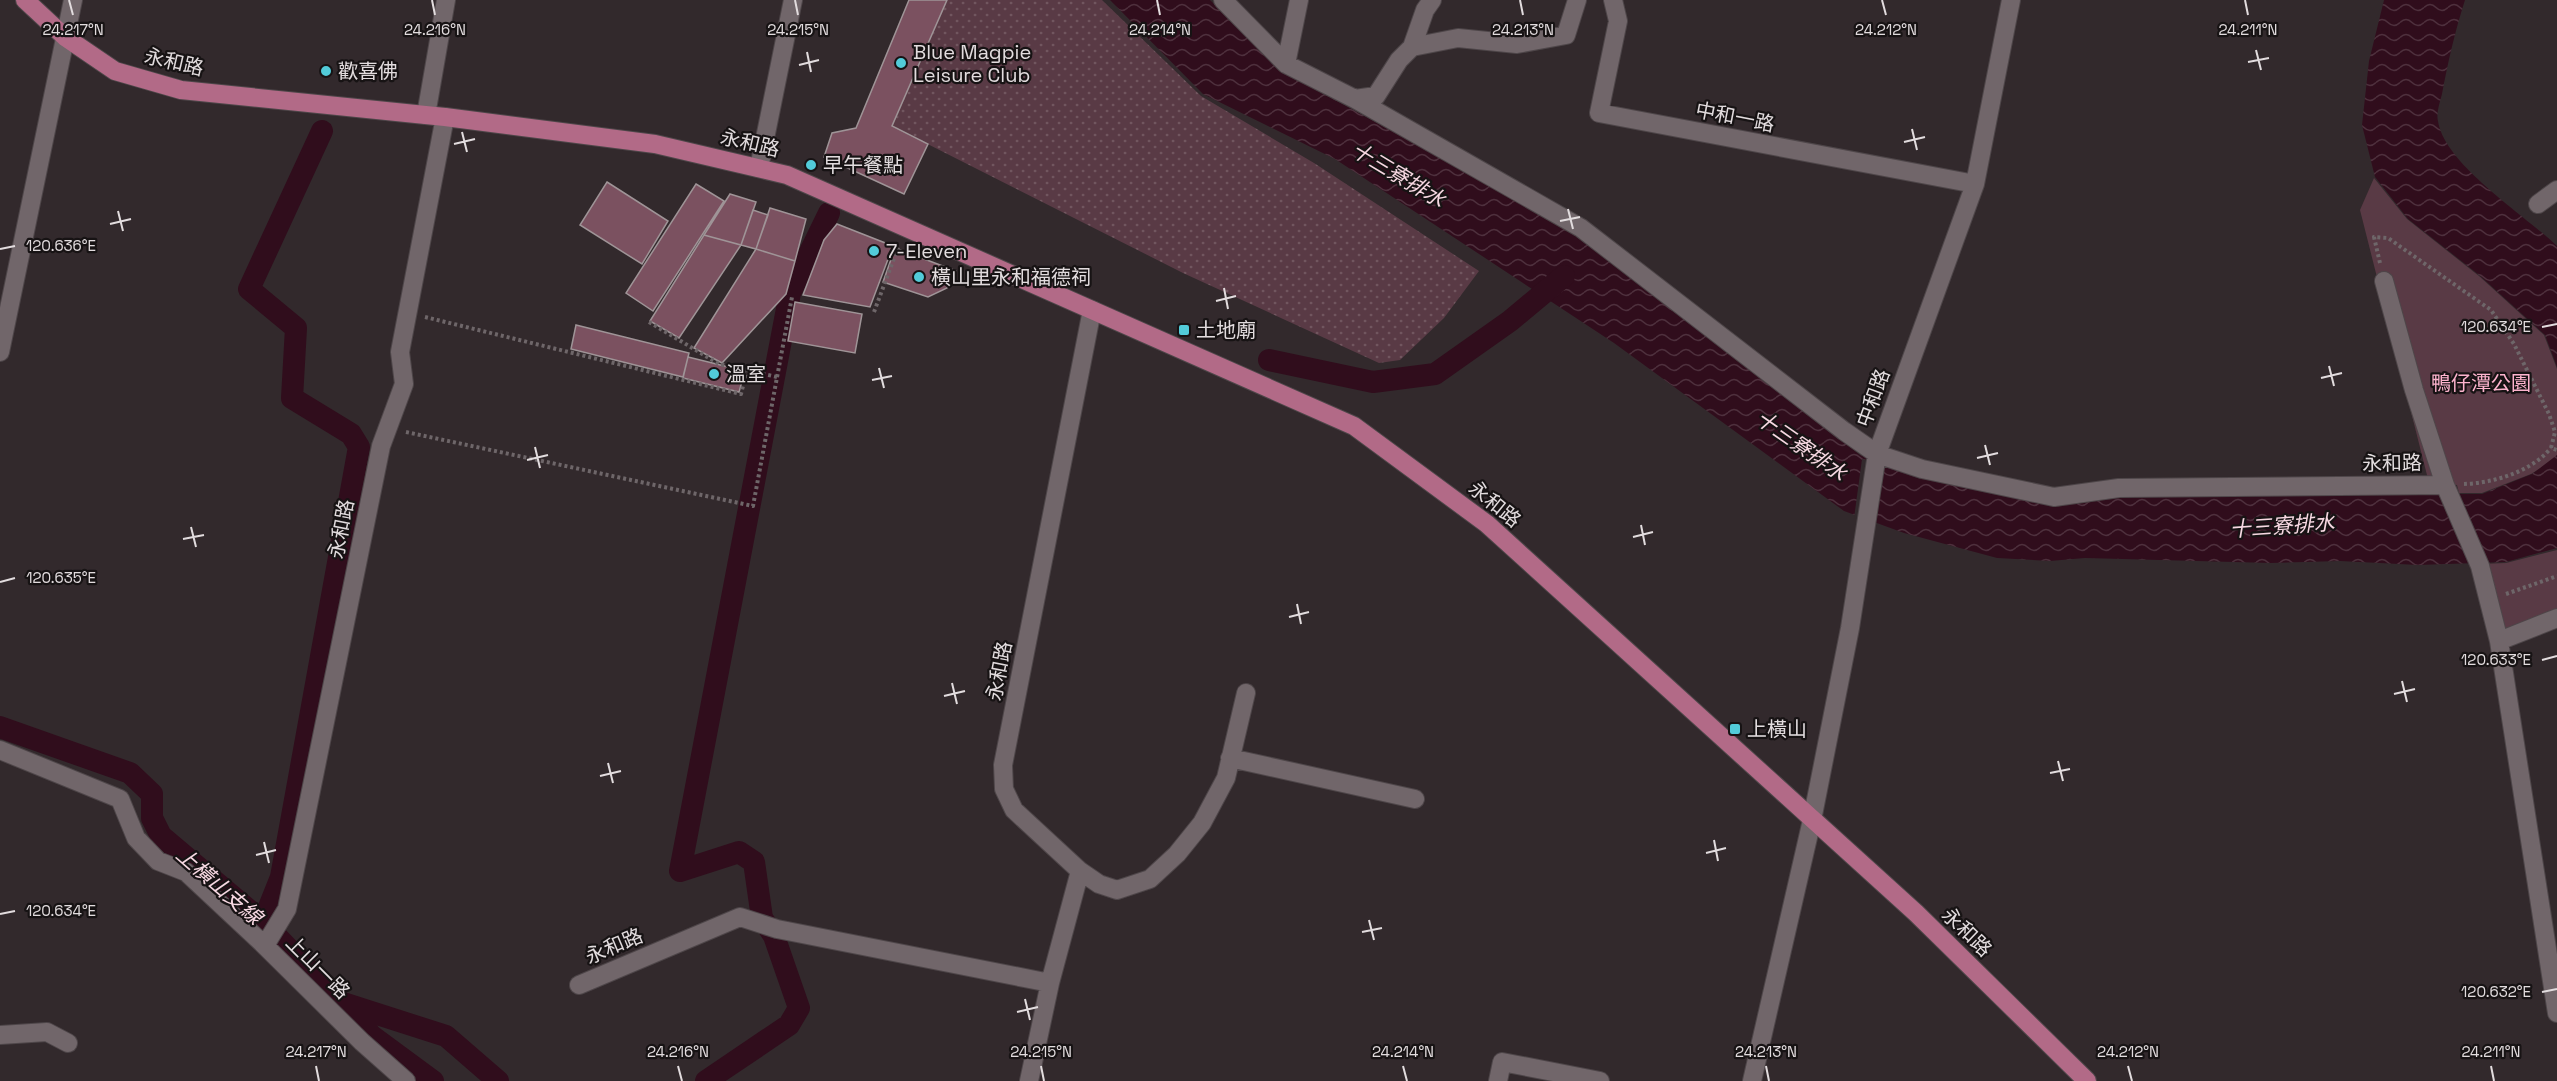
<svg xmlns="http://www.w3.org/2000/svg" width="2557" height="1081" viewBox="0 0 2557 1081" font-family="'Space Grotesk','Noto Sans TC',sans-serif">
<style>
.grass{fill:url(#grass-dots)}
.park{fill:#593a45}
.water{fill:url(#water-waves)}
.pier{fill:#32292c}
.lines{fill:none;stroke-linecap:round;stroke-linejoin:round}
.canal{stroke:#300d1c;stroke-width:22}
.building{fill:#7b5160;stroke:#9f9497;stroke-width:1.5}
.minor-casing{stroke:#4e4649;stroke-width:20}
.major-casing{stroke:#4e4649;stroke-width:20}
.path{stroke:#6e6669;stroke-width:4;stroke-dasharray:3 3;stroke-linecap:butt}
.minor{stroke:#71666a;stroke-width:18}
.major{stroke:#b26a87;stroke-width:18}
.ticks{fill:none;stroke:#e2dcde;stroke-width:2}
.poi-dot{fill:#52cbd9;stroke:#171314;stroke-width:2}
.labels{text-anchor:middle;stroke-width:4.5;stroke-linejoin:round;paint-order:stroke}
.poi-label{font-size:20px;fill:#e2dcde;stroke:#171314;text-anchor:start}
.street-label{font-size:20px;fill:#e2dcde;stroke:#171314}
.park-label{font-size:20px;fill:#fcb3cd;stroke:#171314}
.water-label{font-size:21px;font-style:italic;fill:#f7d8e2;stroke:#171314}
.ticks-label{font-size:15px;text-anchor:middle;fill:#e2dcde;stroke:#171314;stroke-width:4.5;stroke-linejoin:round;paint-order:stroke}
</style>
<defs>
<pattern id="grass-dots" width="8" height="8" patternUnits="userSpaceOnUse" patternTransform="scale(1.5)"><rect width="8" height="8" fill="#593a45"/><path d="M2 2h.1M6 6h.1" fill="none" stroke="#71565f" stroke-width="1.8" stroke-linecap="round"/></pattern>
<pattern id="water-waves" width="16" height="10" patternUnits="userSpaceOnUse" patternTransform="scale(1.5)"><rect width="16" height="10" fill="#300d1c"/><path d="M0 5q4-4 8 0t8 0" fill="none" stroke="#4e303d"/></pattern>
</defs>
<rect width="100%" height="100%" fill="#32292c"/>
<path class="grass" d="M 947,0 L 1102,0 L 1201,96 L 1314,163 L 1479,271 L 1444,318 L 1400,360 L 1379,363 L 1183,273 L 892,126 Z"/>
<path class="park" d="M 2374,178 L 2407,219 L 2479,276 L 2544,335 L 2557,369 L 2557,458 L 2531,474 L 2482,493 L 2459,493 L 2457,485 L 2429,483 L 2360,210 Z
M 2557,550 L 2557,617 L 2500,639 L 2481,564 L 2506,563 Z"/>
<path class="water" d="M 1110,0 L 1210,0 L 1282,71 L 1576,232 L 1860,455 L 1929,479 L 2121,495 L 2482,494 L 2532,474 L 2557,455 L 2557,548 L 2506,562 L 2418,565 L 2340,561 L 2271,563 L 2085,558 L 2050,561 L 1997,558 L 1904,533 L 1844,511 L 1614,343 L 1335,159 L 1203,94 Z
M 2384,0 L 2465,0 C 2455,31 2448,62 2442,94 C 2440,102 2436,113 2438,121 C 2444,164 2526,216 2557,246 L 2557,367 L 2545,335 L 2479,275 L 2408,219 L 2375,177 L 2362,125 L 2369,61 Z"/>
<path class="pier" d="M 1862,459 L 1884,462 L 1875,525 L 1854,518 Z"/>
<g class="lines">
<path class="canal" d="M 1269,360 L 1373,382 L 1435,374 L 1510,321 L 1564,276
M 0,727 L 130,773 L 152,794 L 152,818 L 161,836 L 263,922 L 372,1036 L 433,1081
M 263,922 L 281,877 L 359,447 L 351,434 L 292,398 L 296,328 L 249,289 L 322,131
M 343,1003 L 446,1036 L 498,1081
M 706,1081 L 789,1025 L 799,1008 L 774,936 L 762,918 L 754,862 L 739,852 L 680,871 L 790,293 L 829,213"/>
</g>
<path class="building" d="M 909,0 L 947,0 L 892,126 L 928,144 L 904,194 L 824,157 L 832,133 L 856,128 Z
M 607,182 L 668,221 L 642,264 L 580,225 Z
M 696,184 L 724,201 L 653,311 L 626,293 Z
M 730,194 L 756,202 L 741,245 L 704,235 Z
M 770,208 L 806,219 L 795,261 L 756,249 Z
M 753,210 L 768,215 L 756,249 L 741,245 Z
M 837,224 L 893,246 L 870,307 L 803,295 L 824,240 Z
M 704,235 L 741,245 L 679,338 L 650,321 Z
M 895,248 L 956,271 L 947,288 L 928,297 L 883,282 Z
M 756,249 L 795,261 L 786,294 L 722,363 L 694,348 Z
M 795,302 L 862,314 L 855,353 L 788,341 Z
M 576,325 L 689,353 L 683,377 L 571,349 Z
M 688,357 L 745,371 L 739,392 L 683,378 Z"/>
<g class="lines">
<g class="minor-casing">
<path id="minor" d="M 1223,0 L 1286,64 L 1355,99 L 1581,228 L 1844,431 L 1877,454 L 1922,469 L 2054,497 L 2119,488 L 2445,485
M 1613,0 L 1618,21 L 1599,113 L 1975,184
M 1412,47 L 1425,10 L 1432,0
M 1286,64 L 1299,0
M 1355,99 L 1376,96 L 1399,60 L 1412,47 L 1458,38 L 1517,44 L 1566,35 L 1577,0
M 426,115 L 446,0
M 759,168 L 793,0
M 2538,204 L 2557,190
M 2384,281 L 2414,390 L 2445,485 L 2480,566 L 2499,641 L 2557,1013
M 0,352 L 73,0
M 2499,641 L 2557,618
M 0,750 L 120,799 L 136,838 L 158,861 L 186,872 L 262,943 L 362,1042 L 406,1081
M 1230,758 L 1415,799
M 1080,871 L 1099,884 L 1117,890 L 1150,879 L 1177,854 L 1202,823 L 1226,778 L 1246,693
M 262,943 L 267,942 L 287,909 L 381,446 L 404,384 L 400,352 L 445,117
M 579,985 L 740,917 L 777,929 L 1050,983
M 0,1035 L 47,1032 L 68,1043
M 1029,1081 L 1050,983 L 1080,871 L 1014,810 L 1004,789 L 1003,765 L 1092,310
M 1498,1081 L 1502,1062 L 1600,1081
M 1752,1081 L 1812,820 L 1850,628 L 1877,454 L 1975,184 L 2011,0"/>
</g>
<g class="major-casing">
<path id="major" d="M 25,0 L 65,37 L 115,71 L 181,90 L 445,117 L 655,144 L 787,175 L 1354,426 L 1487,524 L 1916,913 L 2087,1081"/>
</g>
<path class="path" d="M 2380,263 L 2374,237 L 2388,238 L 2491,310 L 2514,344 L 2549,414 L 2555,432 L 2551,448 L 2557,450
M 874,312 L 899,245
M 425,317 L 741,394 L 747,370
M 649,322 L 719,364 L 777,377
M 406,432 L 753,506 L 792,297
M 2464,484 C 2493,483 2531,472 2551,448
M 2506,594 L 2557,576"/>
<use href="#minor" class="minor"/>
<use href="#major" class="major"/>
</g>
<path class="ticks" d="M 69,0 L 73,15M 432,0 L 435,15M 795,0 L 798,15M 1157,0 L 1160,15M 1520,0 L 1523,15M 1882,0 L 1886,15M 2245,0 L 2248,15M 2256,50 L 2261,70M 807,52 L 811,72M 2248,62 L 2269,58M 799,65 L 819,60M 1912,129 L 1917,150M 462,132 L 467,152M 1904,142 L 1925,137M 454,144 L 475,139M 1568,209 L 1573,229M 118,211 L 123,231M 1560,221 L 1580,217M 110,224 L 131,219M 0,249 L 15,246M 1224,288 L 1228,309M 1216,301 L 1236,296M 2542,327 L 2557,324M 2329,366 L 2334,386M 879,368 L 884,388M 2321,378 L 2342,373M 872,380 L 892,376M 1985,445 L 1990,465M 535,447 L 540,468M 1977,458 L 1998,453M 527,460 L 548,455M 1641,525 L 1645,545M 191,527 L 196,547M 1633,537 L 1653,532M 183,539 L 204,535M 0,582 L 15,578M 1297,604 L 1301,624M 1289,617 L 1309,612M 2542,660 L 2557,656M 2402,681 L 2407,702M 952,683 L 957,704M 2394,694 L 2415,689M 944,696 L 965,691M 2058,761 L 2063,781M 608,763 L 613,783M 2050,773 L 2070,769M 600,776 L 621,771M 1714,840 L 1718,861M 264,842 L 269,863M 1706,853 L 1726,848M 256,855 L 276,850M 0,914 L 15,911M 1369,920 L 1374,940M 1362,932 L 1382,928M 2542,992 L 2557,989M 1025,999 L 1030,1020M 1017,1012 L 1038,1007M 316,1066 L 319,1081M 678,1066 L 682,1081M 1041,1066 L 1044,1081M 1403,1066 L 1407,1081M 1766,1066 L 1769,1081M 2128,1066 L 2132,1081M 2491,1066 L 2494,1081"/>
<g class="poi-dot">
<circle cx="901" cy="63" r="6"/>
<circle cx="326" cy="71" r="6"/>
<circle cx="811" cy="165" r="6"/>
<circle cx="874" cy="251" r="6"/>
<circle cx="919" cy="277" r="6"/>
<rect x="1178" y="324" width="12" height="12" rx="3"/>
<circle cx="714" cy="374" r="6"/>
<rect x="1729" y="723" width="12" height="12" rx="3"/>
</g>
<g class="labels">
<g class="poi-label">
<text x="913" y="59">Blue Magpie<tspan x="913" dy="23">Leisure Club</tspan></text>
<text x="338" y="78">歡喜佛</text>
<text x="823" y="172">早午餐點</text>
<text x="886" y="258">7-Eleven</text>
<text x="931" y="284">橫山里永和福德祠</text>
<text x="1196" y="337">土地廟</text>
<text x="726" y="381">溫室</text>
<text x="1747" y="736">上橫山</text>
</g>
<g class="street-label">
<text transform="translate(174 62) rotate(13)" y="7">永和路</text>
<text transform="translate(1735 117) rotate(11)" y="7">中和一路</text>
<text transform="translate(750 143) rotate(13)" y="7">永和路</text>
<text transform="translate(1873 398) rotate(-70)" y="7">中和路</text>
<text transform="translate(2392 463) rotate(-1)" y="7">永和路</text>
<text transform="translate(1495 504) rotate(39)" y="7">永和路</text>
<text transform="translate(341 529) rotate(-79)" y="7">永和路</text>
<text transform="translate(999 671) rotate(-79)" y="7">永和路</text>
<text transform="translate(1967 932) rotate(44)" y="7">永和路</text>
<text transform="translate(614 946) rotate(-23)" y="7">永和路</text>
<text transform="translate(318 967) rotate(45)" y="7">上山一路</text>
</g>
<g class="park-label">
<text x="2481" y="390">鴨仔潭公園</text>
</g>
<g class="water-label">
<text transform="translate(1398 175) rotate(31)" y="7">十三寮排水</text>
<text transform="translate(1801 446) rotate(35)" y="7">十三寮排水</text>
<text transform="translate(2282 526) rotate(-4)" y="7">十三寮排水</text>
<text transform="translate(219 886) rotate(41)" y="7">上橫山支線</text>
</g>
</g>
<g class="ticks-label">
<text x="73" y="35">24.217°N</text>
<text x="435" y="35">24.216°N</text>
<text x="798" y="35">24.215°N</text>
<text x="1160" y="35">24.214°N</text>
<text x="1523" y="35">24.213°N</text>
<text x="1886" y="35">24.212°N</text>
<text x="2248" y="35">24.211°N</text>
<text x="61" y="251">120.636°E</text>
<text x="2496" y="332">120.634°E</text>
<text x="61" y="583">120.635°E</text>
<text x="2496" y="665">120.633°E</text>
<text x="61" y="916">120.634°E</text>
<text x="2496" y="997">120.632°E</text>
<text x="316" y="1057">24.217°N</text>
<text x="678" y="1057">24.216°N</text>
<text x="1041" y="1057">24.215°N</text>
<text x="1403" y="1057">24.214°N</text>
<text x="1766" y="1057">24.213°N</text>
<text x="2128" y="1057">24.212°N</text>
<text x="2491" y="1057">24.211°N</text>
</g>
</svg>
